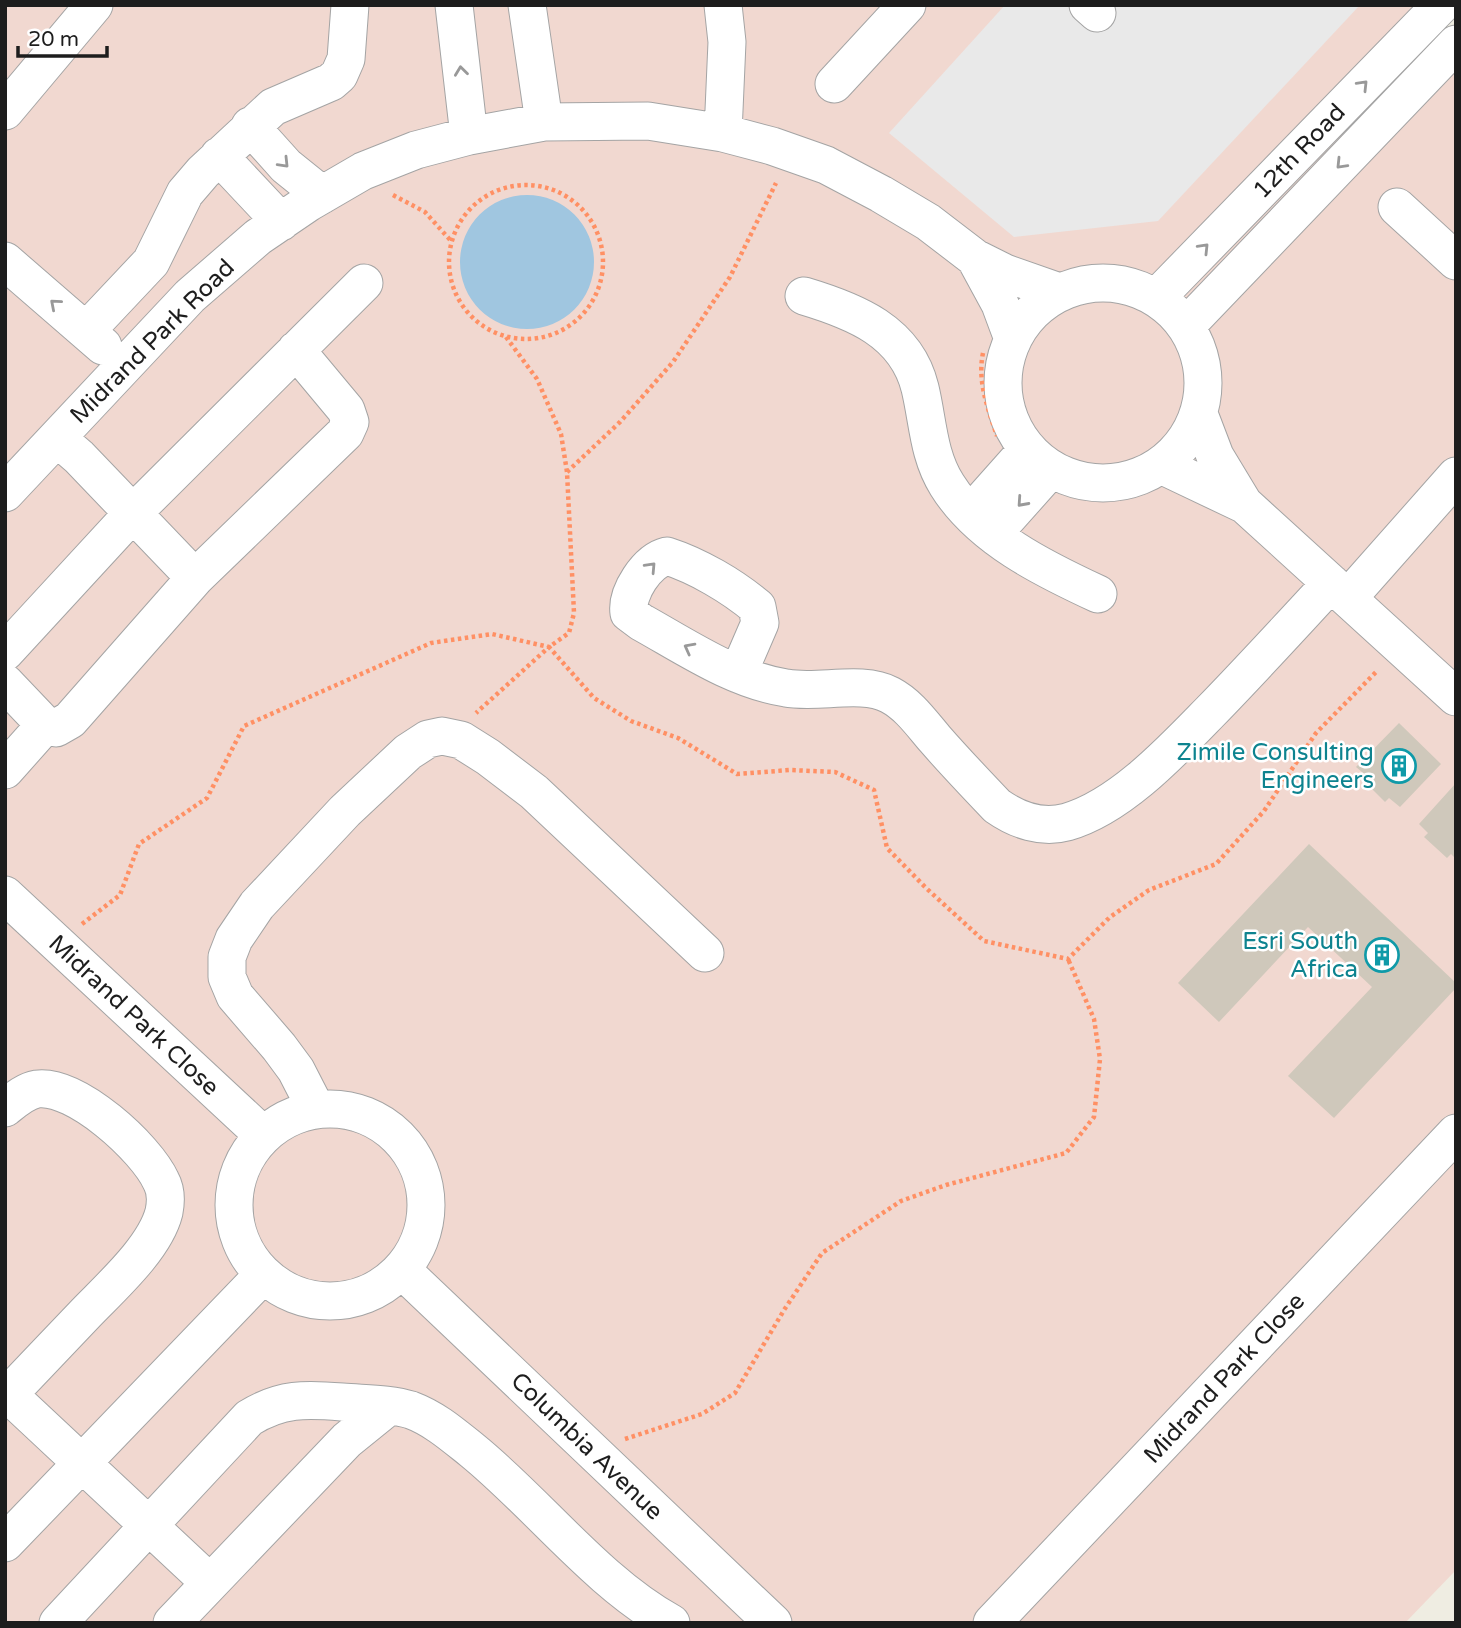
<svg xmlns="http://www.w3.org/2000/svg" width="1461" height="1628" viewBox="0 0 1461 1628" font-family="'Varela Round',sans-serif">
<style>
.commercial{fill:#f1d8d0}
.parking{fill:#e9e9e9}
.water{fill:#a0c6e0}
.building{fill:#cfc8bb}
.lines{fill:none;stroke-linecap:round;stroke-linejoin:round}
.minor-casing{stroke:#a4a4a4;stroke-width:39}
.path{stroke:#ff9064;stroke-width:4.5;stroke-dasharray:3.5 3.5;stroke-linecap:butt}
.minor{stroke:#fff;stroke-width:37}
.oneway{stroke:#999}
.labels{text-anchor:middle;stroke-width:5;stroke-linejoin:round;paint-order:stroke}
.street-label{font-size:24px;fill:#1d1d1d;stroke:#fff}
.culture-label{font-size:24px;fill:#0d838f;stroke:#fff;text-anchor:end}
</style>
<rect width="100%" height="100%" fill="#efede2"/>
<path class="commercial" d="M 5,5 L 1410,5 L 1456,49 L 1456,1570 L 1405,1623 L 5,1623 Z"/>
<path class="parking" d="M 1005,5 L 1360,5 L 1158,221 L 1014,237 L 889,133 Z"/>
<path class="water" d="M460 262a67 67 0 1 1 134 0a67 67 0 1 1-134 0Z"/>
<path class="building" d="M 1399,723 L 1441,764 L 1400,807 L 1389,798 L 1385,802 L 1364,781 L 1368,777 L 1356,767 Z
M 1456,783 L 1456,859 L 1451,854 L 1447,858 L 1424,837 L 1428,833 L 1419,824 Z
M 1309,844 L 1456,983 L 1456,988 L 1334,1118 L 1288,1076 L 1372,987 L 1308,927 L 1219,1022 L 1178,983 Z"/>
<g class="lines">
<g class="minor-casing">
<path id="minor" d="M 454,5 L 469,136
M 527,5 L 544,122
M 1088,5 L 1097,13
M 834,84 L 907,5
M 5,111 L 94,5
M 250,126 L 286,166 L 322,195
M 723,133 L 727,42 L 723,5
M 219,156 L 281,222
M 1397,207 L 1456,261
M 975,258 L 1000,304 L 1013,339
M 5,261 L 103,346
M1003 383a100 100 0 1 1 200 0a100 100 0 1 1-200 0Z
M 804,296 C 854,311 906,331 920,388 C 928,421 928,455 947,485 C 980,538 1044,569 1098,594
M 1157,297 L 1441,5
M 1187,325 L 1456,44
M 86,331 L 151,262 L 185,193 L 203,172 L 273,107 L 331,82 L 339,75 L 346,59 L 350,5
M 1199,414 L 1215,456 L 1244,504 L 1456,697
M 57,438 L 79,457 L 195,578 L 345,433 L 350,422 L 346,410 L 296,350
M 1161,465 L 1243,504
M 5,493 L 190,296 L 258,237 L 308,203 L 363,171 L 416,150 L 469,136 L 544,122 L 648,121 L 723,133 L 772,146 L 826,165 L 881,194 L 928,222 L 975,258 L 1005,273 L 1059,292
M 971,513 L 1027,450
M 993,534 L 1051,469
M 1348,598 L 1456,476
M 5,652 L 133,513 L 364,283
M 738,674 L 760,623 L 757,607 C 732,586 698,566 667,556 C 647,561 626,593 629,613 L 641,622 C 686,647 734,680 786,688 C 818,694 862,680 890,695 C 909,705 922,724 935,739 C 955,762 976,784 997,806 C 1017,820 1042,829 1067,822 C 1120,807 1172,751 1210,712 C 1251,670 1291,626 1331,583
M 5,683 L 45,725 L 56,728 L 70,720 L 195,578
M 5,770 L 45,725
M 5,895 L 263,1135
M 5,1108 C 15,1100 25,1091 37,1089 C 76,1084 146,1148 161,1181 C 166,1190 166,1202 164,1212 C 155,1248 111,1287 86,1313 C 59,1341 32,1370 5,1398
M234 1205a96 96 0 1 1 192 0a96 96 0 1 1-192 0Z
M 316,1109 L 296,1070 L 279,1047 L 235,996 L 227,977 L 227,957 L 234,939 L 257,905 L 345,811 L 408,752 L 428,739 L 442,736 L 461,740 L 488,757 L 534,792 L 705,953
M 402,1270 L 773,1623
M 9,1395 L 209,1582
M 5,1543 L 263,1275
M 58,1623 L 249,1418 C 281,1398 306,1399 342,1402 C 364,1404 389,1403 411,1410 C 435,1419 453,1435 473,1451 C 538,1504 598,1583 671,1623
M 172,1623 L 347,1440 L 389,1406
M 992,1623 L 1456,1133"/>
</g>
<path class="path" d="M449 262a77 77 0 1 1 154 0a77 77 0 1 1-154 0Z
M 393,195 L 425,212 L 452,242
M 506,337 L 537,379 L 561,434 L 567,472 L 574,613 L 569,633 L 549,647 L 594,698 L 631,721 L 678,738 L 737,774 L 790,770 L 835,772 L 874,790 L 887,848 L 926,888 L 984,941 L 1068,959 L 1110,917 L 1149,890 L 1216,864 L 1264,811 L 1316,733 L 1377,671
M 983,353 C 977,382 988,408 997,436
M 567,472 L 620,422 L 673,362 L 730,277 L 776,183
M 82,924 L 120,895 L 139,844 L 207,798 L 244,726 L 431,643 L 492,634 L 549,647 L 476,713
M 625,1439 L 702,1414 L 735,1393 L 784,1310 L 822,1253 L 901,1201 L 946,1185 L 1066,1153 L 1094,1117 L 1100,1059 L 1094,1019 L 1068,959"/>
<use href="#minor" class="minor"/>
</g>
<defs><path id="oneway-chevron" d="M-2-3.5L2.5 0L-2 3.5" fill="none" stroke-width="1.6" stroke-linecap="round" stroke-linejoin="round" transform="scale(1.75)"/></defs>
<g class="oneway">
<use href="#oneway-chevron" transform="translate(461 71) rotate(-97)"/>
<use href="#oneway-chevron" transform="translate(1363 85) rotate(-46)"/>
<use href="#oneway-chevron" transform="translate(284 163) rotate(46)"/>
<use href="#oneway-chevron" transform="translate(1341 164) rotate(134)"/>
<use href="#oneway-chevron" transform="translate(1204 248) rotate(-46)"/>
<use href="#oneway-chevron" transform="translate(55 304) rotate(-139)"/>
<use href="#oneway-chevron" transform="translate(1022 502) rotate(132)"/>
<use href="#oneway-chevron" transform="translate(651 567) rotate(-47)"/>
<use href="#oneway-chevron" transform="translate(689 648) rotate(-152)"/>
</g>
<defs>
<g id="building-ring" transform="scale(1.75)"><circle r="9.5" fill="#fff" stroke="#0f9aa8" stroke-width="1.5"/><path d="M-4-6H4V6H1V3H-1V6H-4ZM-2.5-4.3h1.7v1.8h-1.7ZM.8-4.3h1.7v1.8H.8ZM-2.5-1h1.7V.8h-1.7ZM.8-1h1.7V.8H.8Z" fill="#0f9aa8"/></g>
</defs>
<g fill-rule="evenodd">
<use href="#building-ring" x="1399" y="766"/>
<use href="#building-ring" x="1382" y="955"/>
</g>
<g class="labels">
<g class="street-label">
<text transform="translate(1299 151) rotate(-46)" y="8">12th Road</text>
<text transform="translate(152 341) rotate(-45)" y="8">Midrand Park Road</text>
<text transform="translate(134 1015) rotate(43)" y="8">Midrand Park Close</text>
<text transform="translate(1224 1378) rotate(-47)" y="8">Midrand Park Close</text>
<text transform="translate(587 1446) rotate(44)" y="8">Columbia Avenue</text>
</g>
<g class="culture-label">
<text x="1374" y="760">Zimile Consulting<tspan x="1374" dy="28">Engineers</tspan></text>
<text x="1358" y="949">Esri South<tspan x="1358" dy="28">Africa</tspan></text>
</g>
</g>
<rect width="1461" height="1628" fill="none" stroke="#1d1d1d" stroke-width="14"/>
<path d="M18 46v10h89v-10" fill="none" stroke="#1d1d1d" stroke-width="3.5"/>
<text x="28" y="46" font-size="21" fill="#1d1d1d" stroke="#ffffff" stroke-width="5" paint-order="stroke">20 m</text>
</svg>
